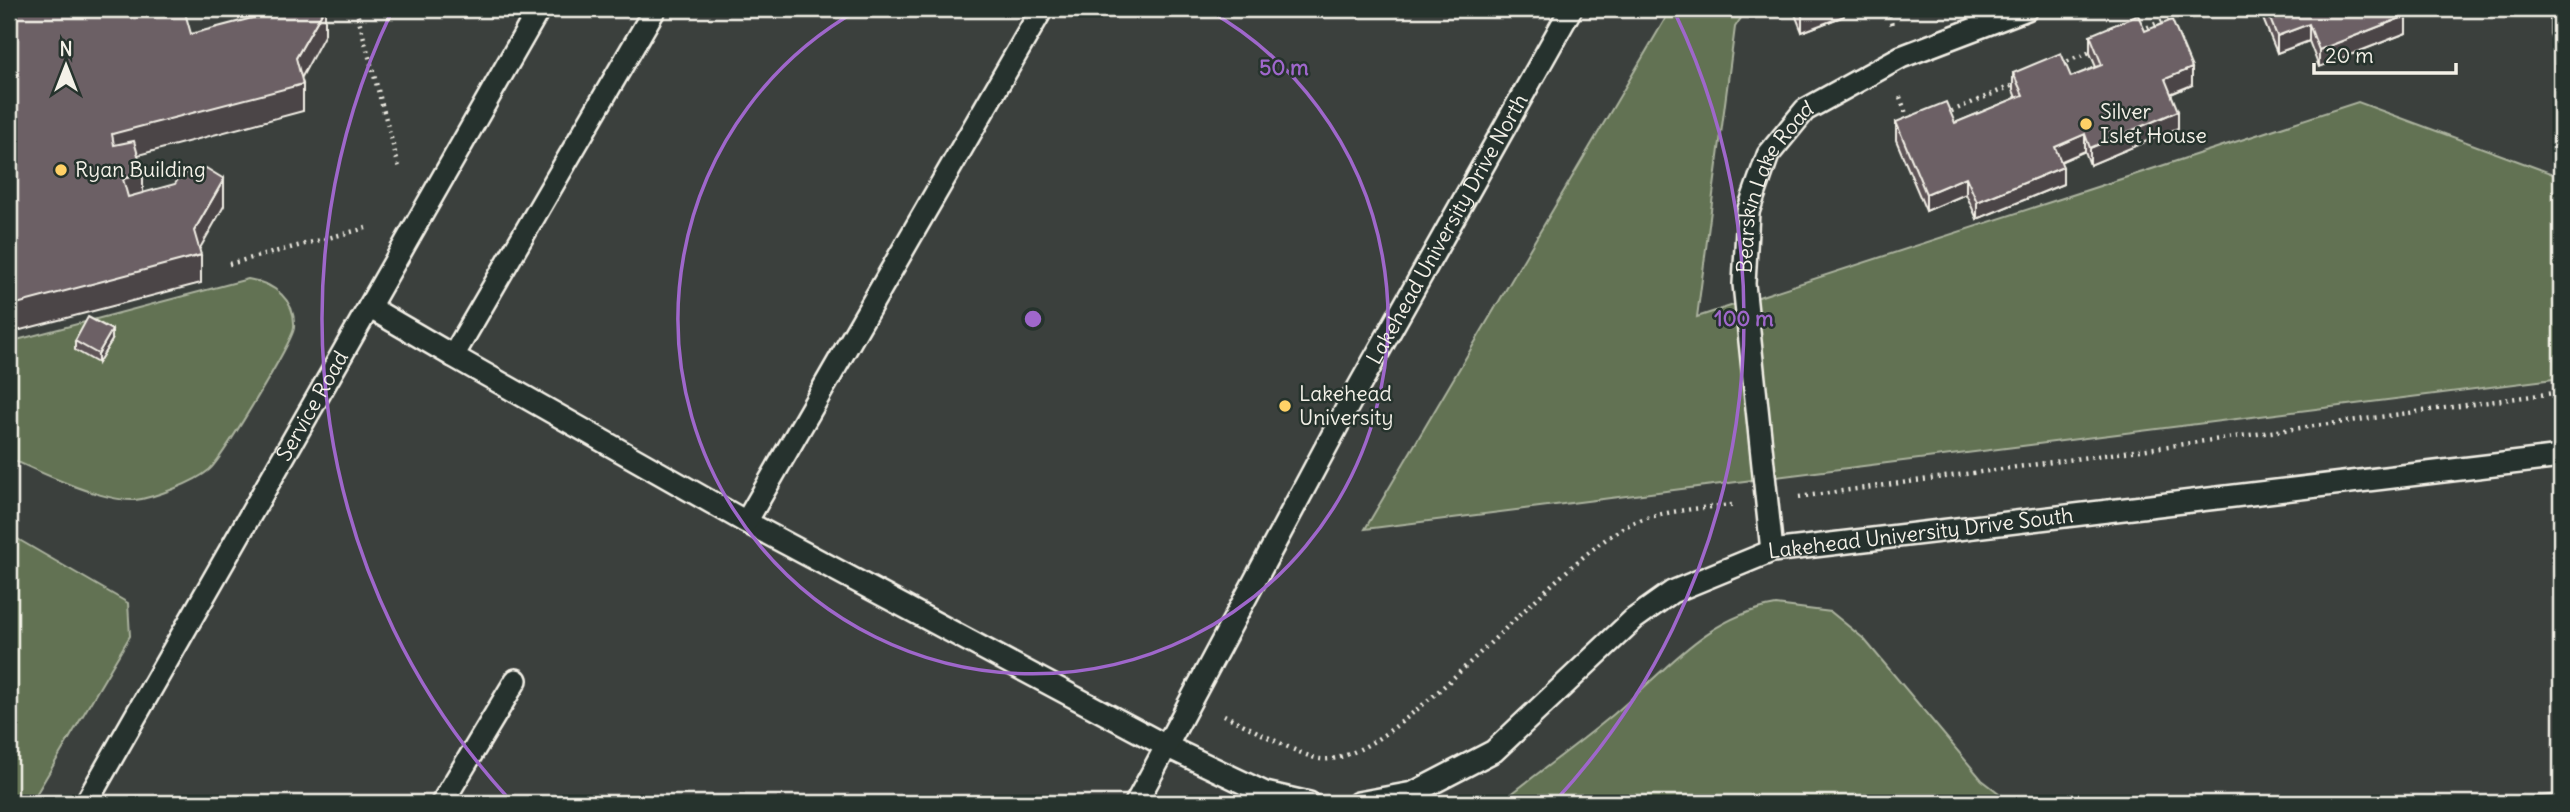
<svg xmlns="http://www.w3.org/2000/svg" width="2570" height="812" viewBox="0 0 2570 812" font-family="Delius,sans-serif">
<style>
.built{fill:#3b413e}
.green{fill:#627253;stroke:#abb29e;stroke-width:2}
.lines{fill:none;stroke-linecap:round;stroke-linejoin:round}
.lane-casing{stroke:#f4f1e8;stroke-width:26}
.path{stroke:#f4f1e8;stroke-width:4.5;stroke-dasharray:2 5;stroke-linecap:butt}
.lane{stroke:#26332d;stroke-width:21}
.wall{fill:#5d5357;stroke:#f4f1e8;stroke-width:2}
.shaded-wall{fill:#4c4447;stroke:#f4f1e8;stroke-width:2}
.building{fill:#6c6165;stroke:#f4f1e8;stroke-width:2}
.ring{fill:none;stroke:#9f67cb;stroke-width:3.5}
.poi-dot{fill:#ffd166;stroke:#26332d;stroke-width:2.5}
.labels{text-anchor:middle;stroke-width:5;stroke-linejoin:round;paint-order:stroke}
.poi-label{font-size:21px;fill:#f4f1e8;stroke:#26332d;text-anchor:start}
.street-label{font-size:21px;fill:#f4f1e8;stroke:#26332d}
.centre{fill:#9f67cb;stroke:#26332d;stroke-width:3.5}
.ring-label{font-size:21px;text-anchor:middle;font-weight:bold;fill:#9f67cb;stroke:#26332d;stroke-width:5;stroke-linejoin:round;paint-order:stroke}
</style>
<rect width="100%" height="100%" fill="#26332d"/>
<filter id="ink" filterUnits="userSpaceOnUse"><feTurbulence type="fractalNoise" baseFrequency=".0143" numOctaves="2"/><feDisplacementMap in="SourceGraphic" scale="14" xChannelSelector="R" yChannelSelector="G"/><feConvolveMatrix kernelMatrix="1 2 1 2 8 2 1 2 1" color-interpolation-filters="sRGB"/></filter>
<g filter="url(#ink)">
<path class="built" d="M 9,9 L 2561,9 L 2561,803 L 9,803 Z"/>
<path class="green" d="M 1671,9 L 1747,9 L 1735,27 L 1697,317 L 2358,102 L 2561,177 L 2561,378 L 1365,529 Z
M 248,279 C 274,283 296,300 294,328 C 292,342 222,459 209,470 C 195,482 154,498 135,500 C 102,502 40,472 9,458 L 9,342 Z
M 9,534 L 128,603 L 130,636 L 31,803 L 9,803 Z
M 1776,605 L 1831,612 L 1864,639 L 1982,780 L 2012,803 L 1500,803 C 1537,773 1577,745 1614,714 C 1667,670 1705,617 1776,605 Z"/>
<g class="lines">
<g class="lane-casing">
<g id="lane">
<path d="M 655,9 L 453,356 L 746,522 L 1166,746 L 1265,793 L 1309,803"/>
<path d="M 369,307 L 453,356"/>
<path d="M 746,522 L 1042,9"/>
<path id="s1" d="M 1772,551 L 1744,284 L 1748,212 L 1768,155 L 1805,110 L 1901,57 L 2027,9"/>
<path id="s2" d="M 86,803 L 539,9"/>
<path d="M 442,803 L 516,680"/>
<path id="s3" d="M 1136,803 L 1348,406 L 1571,9"/>
<path id="s4" d="M 1358,803 L 1413,793 L 1494,751 L 1634,619 L 1672,592 L 1772,551 L 2561,457"/>
</g>
</g>
<path class="path" d="M 356,9 L 400,171
M 1887,9 L 1892,25
M 2141,30 L 2190,9
M 2061,64 L 2095,50
M 1900,97 L 1909,122
M 1945,114 L 2018,83
M 229,264 L 366,228
M 1799,497 L 2561,392
M 1224,715 C 1243,724 1303,757 1320,759 C 1395,768 1553,559 1633,523 C 1659,511 1702,508 1732,505"/>
<use href="#lane" class="lane"/>
</g>
<path class="wall" d="M 1793,9 L 1844,9 L 1844,16 L 1802,32 Z
M 2259,9 L 2403,9 L 2406,33 L 2319,67 L 2309,41 L 2277,53 Z
M 2561,12 L 2561,60 L 2550,34 L 2550,16 Z
M 2145,31 L 2192,85 L 2171,94 L 2178,128 L 2090,165 L 2085,151 L 2060,162 L 2063,184 L 1977,219 L 1966,194 L 1926,211 L 1896,140 L 1896,122 L 1955,123 L 2016,98 L 2013,90 L 2013,73 L 2071,77 L 2096,67 L 2090,53 L 2090,35 Z
M 112,340 L 98,363 L 75,350 L 75,341 Z"/>
<path class="shaded-wall" d="M 324,9 L 325,9 L 325,34 L 297,86 L 303,84 L 303,111 L 112,162 L 112,134 L 296,58 Z
M 1818,9 L 1844,9 L 1844,16 L 1802,32 L 1802,15 Z
M 2431,9 L 2450,9 L 2431,16 Z
M 2406,16 L 2406,33 L 2319,67 L 2319,50 Z
M 2309,24 L 2309,41 L 2277,53 L 2277,36 Z
M 2192,68 L 2192,85 L 2165,96 L 2165,79 Z
M 2178,111 L 2178,128 L 2090,165 L 2090,148 Z
M 2085,134 L 2085,151 L 2055,164 L 2055,147 Z
M 2063,167 L 2063,184 L 1977,219 L 1977,202 Z
M 143,173 L 143,200 L 123,206 L 123,179 Z
M 1966,177 L 1966,194 L 1926,211 L 1926,194 Z
M 224,179 L 224,206 L 195,257 L 201,255 L 201,283 L 9,333 L 9,306 L 194,231 Z
M 112,330 L 112,340 L 98,363 L 98,354 Z"/>
<path class="building" d="M 9,9 L 184,9 L 191,34 L 275,12 L 277,9 L 324,9 L 296,58 L 303,84 L 112,134 L 114,145 L 134,141 L 143,173 L 123,179 L 128,197 L 175,184 L 181,175 L 206,168 L 224,179 L 194,231 L 201,255 L 9,306 Z
M 1800,9 L 1818,9 L 1802,15 Z
M 2266,9 L 2403,9 L 2406,16 L 2319,50 L 2309,24 L 2277,36 Z
M 2561,12 L 2561,43 L 2550,16 Z
M 2138,15 L 2145,31 L 2172,20 L 2192,68 L 2165,79 L 2178,111 L 2090,148 L 2085,134 L 2055,147 L 2063,167 L 1977,202 L 1966,177 L 1926,194 L 1896,122 L 1946,102 L 1955,123 L 2023,95 L 2013,73 L 2061,53 L 2071,77 L 2102,65 L 2090,35 Z
M 88,317 L 112,330 L 98,354 L 75,341 Z
M 2561,794 L 2561,803 L 2472,803 Z"/>
</g>
<g class="ring">
<path d="M1208 10A355 355 0 1 1 858 10"/>
<path d="M509 799A711 711 0 0 1 391 13M1675 13A711 711 0 0 1 1557 799"/>
</g>
<g class="poi-dot">
<circle cx="2086" cy="124" r="7"/>
<circle cx="61" cy="170" r="7"/>
<circle cx="1285" cy="406" r="7"/>
</g>
<g class="labels">
<g class="poi-label">
<text x="2100" y="119">Silver<tspan x="2100" dy="24">Islet House</tspan></text>
<text x="75" y="177">Ryan Building</text>
<text x="1299" y="401">Lakehead<tspan x="1299" dy="24">University</tspan></text>
</g>
<g class="street-label">
<text dy="7" stroke="none"><textPath href="#s1" startOffset="373">Bearskin Lake Road</textPath></text>
<text dy="7" stroke="none"><textPath href="#s3" startOffset="653">Lakehead University Drive North</textPath></text>
<text dy="7" stroke="none"><textPath href="#s2" startOffset="457">Service Road</textPath></text>
<text dy="7" stroke="none"><textPath href="#s4" startOffset="644">Lakehead University Drive South</textPath></text>
</g>
</g>
<circle cx="1033" cy="319" r="10" class="centre"/>
<g class="ring-label">
<text x="1284" y="75">50 m</text>
<text x="1744" y="326">100 m</text>
</g>
<rect width="2570" height="812" fill="none" stroke="#26332d" stroke-width="35"/>
<rect x="18" y="18" width="2535" height="777" fill="none" stroke="#f4f1e8" stroke-width="2.5" filter="url(#ink)"/>
<g transform="translate(66 66)" stroke="#26332d" stroke-width="5" paint-order="stroke">
<path d="M0-5L12 26L0 18L-12 26Z" fill="#f4f1e8"/>
<text y="-10" font-size="19" font-weight="bold" text-anchor="middle" fill="#f4f1e8">N</text>
</g>
<path d="M2314 63v10h142v-10" fill="none" stroke="#f4f1e8" stroke-width="3.5"/>
<text x="2325" y="63" font-size="21" fill="#f4f1e8" stroke="#26332d" stroke-width="5" paint-order="stroke">20 m</text>
</svg>
